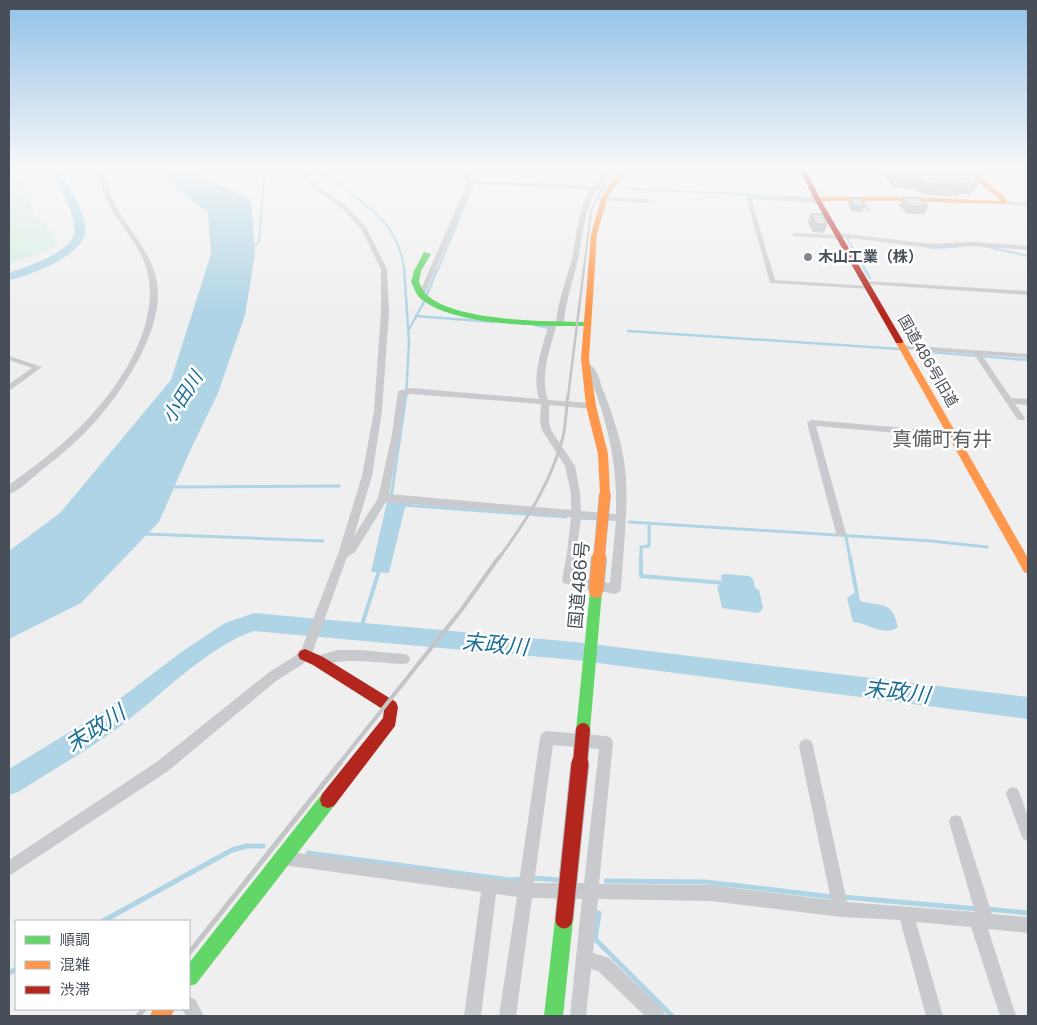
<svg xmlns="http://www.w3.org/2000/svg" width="1037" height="1025" viewBox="0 0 1037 1025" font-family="Poppins,'Noto Sans JP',sans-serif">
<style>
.green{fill:#d6ece1}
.water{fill:#afd4e5}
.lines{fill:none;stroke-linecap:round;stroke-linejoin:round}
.stream-far4{stroke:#afd4e5;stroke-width:2}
.stream-far3{stroke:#afd4e5;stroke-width:2.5}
.stream-far2{stroke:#afd4e5;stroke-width:3}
.stream-far1{stroke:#afd4e5;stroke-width:4}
.stream{stroke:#afd4e5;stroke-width:5}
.river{fill:#afd4e5;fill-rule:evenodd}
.street{fill:#c9cacd;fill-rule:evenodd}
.fast{fill:#63d668;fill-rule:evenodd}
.slow{fill:#ff974d;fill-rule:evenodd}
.jam{fill:#b3261e;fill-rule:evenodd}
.rail-far4{stroke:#c4c5c7;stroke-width:2}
.rail-far3{stroke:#c4c5c7;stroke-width:2.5}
.rail-far2{stroke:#c4c5c7;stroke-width:3}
.rail-far1{stroke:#c4c5c7;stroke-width:4}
.rail{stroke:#c4c5c7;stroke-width:5}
.slow-bridge-far1-casing{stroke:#b5b8bd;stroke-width:12;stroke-linecap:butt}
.slow-bridge-casing{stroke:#b5b8bd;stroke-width:16;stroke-linecap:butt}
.jam-bridge-far1-casing{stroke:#b5b8bd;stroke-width:16;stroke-linecap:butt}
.jam-bridge-casing{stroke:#b5b8bd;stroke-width:19;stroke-linecap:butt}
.slow-bridge-far1{stroke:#ff974d;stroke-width:11}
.slow-bridge{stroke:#ff974d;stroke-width:14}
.jam-bridge-far1{stroke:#b3261e;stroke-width:14}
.jam-bridge{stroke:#b3261e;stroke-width:17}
.wall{fill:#b7b8ba}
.building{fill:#d5d6d8;stroke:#959697}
.poi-dot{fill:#82878e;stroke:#fff;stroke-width:2}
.labels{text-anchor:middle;stroke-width:5;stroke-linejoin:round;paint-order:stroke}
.far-poi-label{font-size:15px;font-weight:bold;fill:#484f59;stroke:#fff;text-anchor:start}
.far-street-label{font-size:15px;fill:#484f59;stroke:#fff}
.street-label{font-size:18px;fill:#484f59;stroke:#fff}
.water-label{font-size:19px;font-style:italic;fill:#1d7198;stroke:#fff}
.quarter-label{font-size:20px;fill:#5b5e62;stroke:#fff}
.near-water-label{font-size:22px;font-style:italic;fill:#1d7198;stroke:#fff}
</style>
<rect width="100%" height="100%" fill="#efefef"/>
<path class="green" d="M 9,168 L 22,171 L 28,179 L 29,197 L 34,214 L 45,224 L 58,246 L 9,265 Z"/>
<path class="water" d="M 161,168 L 198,168 L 199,175 L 251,199 L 255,254 L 245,315 L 218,393 L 190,451 L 159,522 L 81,603 L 9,639 L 9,551 L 60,513 L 171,380 L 211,254 L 208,213 L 174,186 Z
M 387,502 L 406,503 L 389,573 L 371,572 Z
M 725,574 L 749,576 L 753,579 L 755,588 L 759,590 L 763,607 L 761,611 L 758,613 L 722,608 L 717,586 L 722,584 L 721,575 Z
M 853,594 L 858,593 L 860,601 C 884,607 892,601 898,627 C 884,638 867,622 853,622 L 847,598 Z"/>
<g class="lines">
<path class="stream-far4" d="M 317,168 C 354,199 398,215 404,269
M 847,168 L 891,170 L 889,168
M 624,188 L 812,198
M 903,197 L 962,200
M 850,238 L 846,237 L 865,269
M 978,245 L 1028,256
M 251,248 L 259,242 L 265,168
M 930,248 L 957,247
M 438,269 L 473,185 L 477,178 L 491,168"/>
<path class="stream-far3" d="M 404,268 L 409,342 L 406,397
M 864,268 L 870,278
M 416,316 L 494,322
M 535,325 L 549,328
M 409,329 L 423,304 L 438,268
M 628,331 L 900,349
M 918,351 L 1028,360"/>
<path class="stream-far2" d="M 172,487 L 339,486
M 391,498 L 406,395
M 402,505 L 566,517
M 581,518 L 597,519
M 629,522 L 931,541 L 987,547
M 146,534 L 323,541
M 846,537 L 850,558
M 641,558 L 641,547 L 649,546 L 649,523"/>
<path class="stream-far1" d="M 641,557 L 641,576 L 724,583
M 850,557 L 857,595
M 360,631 L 380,568"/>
<path class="stream" d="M 308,853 L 510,880 L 523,879
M 532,878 L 558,880
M 606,881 L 706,882 L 833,897
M 842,897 L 978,909
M 987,909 L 1028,913
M 599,913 L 595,939 L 672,1016
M 103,921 L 232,850 L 247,846 L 263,846
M 9,973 L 16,969"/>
<path class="river" d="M 50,168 L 59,168 C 67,183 88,215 85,233 C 82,256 29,276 9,280 L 9,273 C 25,267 70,253 74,234 C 78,217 57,183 50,168 Z
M 254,613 L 575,642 L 1028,697 L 1028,719 L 575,660 L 254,631 C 208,646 157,699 118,728 C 86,751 51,771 18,792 L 9,795 L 9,769 L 101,713 L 180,653 L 225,623 Z"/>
<path class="street" d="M 100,168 L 106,168 C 107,215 145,235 156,277 C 167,322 129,381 101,415 C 84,435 64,453 43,469 C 33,477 21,490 9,494 L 9,485 C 35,466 62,446 85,422 C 123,383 167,315 143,259 C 128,225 101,211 100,168 Z
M 294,168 L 300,168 L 322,189 L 348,208 L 366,227 L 387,269 L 389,312 L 382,411 L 372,476 L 354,536 L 378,498 L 392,434 L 398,391 L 411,388 L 539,399 C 531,374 543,347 549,323 L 553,321 L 556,323 C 558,300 567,279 572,258 C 577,234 578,210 590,190 L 473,184 L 424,296 L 419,297 L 418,296 L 468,182 L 464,178 L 468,168 L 474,168 L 470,178 L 473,180 L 593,186 L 609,168 L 615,168 L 598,187 L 613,189 L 612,190 L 596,190 C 584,211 583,235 578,258 C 574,280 565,301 564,323 L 560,325 L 557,323 C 551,347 539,375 548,400 L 591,403 L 595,406 L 591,409 L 549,405 L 549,422 L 551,430 L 575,466 L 580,493 L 581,511 L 616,514 C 618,462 606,414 585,366 L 586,364 L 589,364 C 597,367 600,382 603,390 C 614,418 624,448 626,478 C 628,515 623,552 621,589 L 619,592 L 615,594 L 563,583 L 562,580 L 567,553 L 571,517 L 386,502 L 355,552 L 347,557 L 313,651 L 303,664 L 276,681 L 168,771 L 9,876 L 9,860 L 158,761 L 268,673 L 295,656 L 302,648 L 338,554 L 362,476 L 374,411 L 381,312 L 381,269 L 361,229 L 344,210 L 318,191 ZM 411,394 L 541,404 L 540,422 L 542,430 L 565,466 L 571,493 L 571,510 L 389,494 L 400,434 L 405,395 ZM 581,518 L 616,521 L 610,583 L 573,577 Z
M 969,168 L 1028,170 L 1028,174 L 967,171 L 966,170 Z
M 746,196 L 818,199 L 821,201 L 818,203 L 751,199 L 775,280 L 869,286 L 871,287 L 871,289 L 770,283 Z
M 604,197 L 648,199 L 651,201 L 648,203 L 602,200 L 602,198 Z
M 859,198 L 863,198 L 872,211 L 871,212 L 867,212 L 858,199 Z
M 1004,201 L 1028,203 L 1028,207 L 1002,204 L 1002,202 Z
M 795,233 L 835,235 L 838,233 L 931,244 L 975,242 L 1028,246 L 1028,250 L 975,246 L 931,248 L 842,237 L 839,239 L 793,236 L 793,234 Z
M 866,281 L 1028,291 L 1028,295 L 864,284 L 864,282 Z
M 900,345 L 1028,354 L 1028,358 L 982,355 L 1011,398 L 1028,399 L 1028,405 L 1015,404 L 1025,418 L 1024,420 L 1018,420 L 974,354 L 903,349 L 900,349 Z
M 9,356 L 42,367 L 9,391 L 9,384 L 32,368 L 9,360 Z
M 811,420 L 954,432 L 958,435 L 954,438 L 816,426 L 846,533 L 845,536 L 837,536 L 836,533 L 807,423 Z
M 337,650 L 360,650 L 404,654 L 408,655 L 410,659 L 408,663 L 404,664 C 375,663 346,656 318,667 L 314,665 L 312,661 L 314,657 Z
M 547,731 L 606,736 L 611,738 L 613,743 L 599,884 L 710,885 L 831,900 L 799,746 L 801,741 L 806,739 L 811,741 L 813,746 L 847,902 L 975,912 L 949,822 L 951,817 L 956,815 L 961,817 L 992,914 L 1028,917 L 1028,933 L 988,929 L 1016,1016 L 1000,1016 L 971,927 L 916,922 L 943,1016 L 926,1016 L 900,920 L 841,917 L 710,901 L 598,899 L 593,953 L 609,958 L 663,1010 L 666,1016 L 645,1016 L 598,971 L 591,969 L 586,1016 L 570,1016 L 582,899 L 532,898 L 516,1016 L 499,1016 L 517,897 L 496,894 L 481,1016 L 464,1016 L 481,892 L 283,865 L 278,863 L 276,858 L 278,853 L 283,851 L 519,882 L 540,738 L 542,733 ZM 553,745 L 599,749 L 584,883 L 534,883 Z
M 1013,787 L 1018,789 L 1028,816 L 1028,841 L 1023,839 L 1006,794 L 1008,789 Z
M 189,997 L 195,999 L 204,1016 L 186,1016 L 182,1009 L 189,1009 Z"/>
<path class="fast" d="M 424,252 L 431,254 L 421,271 L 419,282 C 421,286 423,292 427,295 C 456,322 548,321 588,322 L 592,324 L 588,326 C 543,326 456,327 421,299 C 416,295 414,287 411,282 L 414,271 Z
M 596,586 L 600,587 L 602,591 L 590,730 L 588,735 L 583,737 L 578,735 L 576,730 L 590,591 L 592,587 Z
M 328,792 L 334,794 L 336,800 L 334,806 L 196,984 L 189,986 L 189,963 L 322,794 Z
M 564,911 L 570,914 L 573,920 L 563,1016 L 544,1016 L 555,920 L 558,914 Z"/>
<path class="slow" d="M 627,168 L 633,168 L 614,187 L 607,199 L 597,234 L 589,359 L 596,406 L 608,454 L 610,494 L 605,498 L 600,494 L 598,454 L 586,406 L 581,359 L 591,234 L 601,199 L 609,185 Z
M 964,168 L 971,168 L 1006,198 L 1006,204 L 896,201 L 817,201 L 814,199 L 817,197 L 896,197 L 1001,201 Z
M 899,338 L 903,341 L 1028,558 L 1028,574 L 1024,572 L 895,341 Z
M 153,1009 L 175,1009 L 171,1016 L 150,1016 Z"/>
<path class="jam" d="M 799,168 L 805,168 L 819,197 L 903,341 L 902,343 L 896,343 L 895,341 L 813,197 Z
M 305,649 L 323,657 L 396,702 L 398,707 L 395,726 L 334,806 L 328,808 L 322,806 L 320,800 L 322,794 L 383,718 L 384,710 L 313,665 L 300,659 L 298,655 L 300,651 Z"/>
<path class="rail-far4" d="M 584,269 L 591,211 L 604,186 L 623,168"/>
<path class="rail-far3" d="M 568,397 L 584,268"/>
<path class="rail-far2" d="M 499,558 C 526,521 551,483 563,437 C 566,424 566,409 568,395"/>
<path class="rail-far1" d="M 339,764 L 462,609 L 499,557"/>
<path class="rail" d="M 189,953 L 340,763
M 138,1016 L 144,1009"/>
<g class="slow-bridge-far1-casing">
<path id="slow-bridge-far1" d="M 599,558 L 605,494"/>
</g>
<g class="slow-bridge-casing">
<path id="slow-bridge" d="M 596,591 L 599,557"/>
</g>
<g class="jam-bridge-far1-casing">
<path id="jam-bridge-far1" d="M 580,764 L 583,730"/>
</g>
<g class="jam-bridge-casing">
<path id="jam-bridge" d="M 564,920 L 580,763"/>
</g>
<use href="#slow-bridge-far1" class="slow-bridge-far1"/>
<use href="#slow-bridge" class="slow-bridge"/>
<use href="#jam-bridge-far1" class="jam-bridge-far1"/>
<use href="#jam-bridge" class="jam-bridge"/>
</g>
<path class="wall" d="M 887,168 L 966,168 L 979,182 L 974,192 L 971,192 L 970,194 L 959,194 L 958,196 L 926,195 L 913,189 L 893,187 L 884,175 Z
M 850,198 L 864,206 L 862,212 L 851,211 L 848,203 Z
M 902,198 L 928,206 L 924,214 L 907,214 L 899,206 Z
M 811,214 L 827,224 L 824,233 L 813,232 L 808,222 Z"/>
<path class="building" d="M 891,168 L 966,168 L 979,182 L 973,182 L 976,184 L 962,183 L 964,185 L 931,184 L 918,179 L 897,177 Z
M 850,198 L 860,198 L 864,206 L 854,206 Z
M 902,198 L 919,198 L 928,206 L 910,206 Z
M 811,214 L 822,214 L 827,224 L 816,224 Z"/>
<linearGradient id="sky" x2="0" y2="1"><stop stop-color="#91c1e7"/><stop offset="0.54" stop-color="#f8f8f8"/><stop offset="1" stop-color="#f8f8f8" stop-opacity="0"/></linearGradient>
<rect width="1037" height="312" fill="url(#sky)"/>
<circle class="poi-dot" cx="808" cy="257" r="5"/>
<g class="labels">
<g class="far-poi-label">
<text x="818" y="262">木山工業（株）</text>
</g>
<g class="far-street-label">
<text transform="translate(928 361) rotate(60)" y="5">国道486号旧道</text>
</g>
<g class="street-label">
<text transform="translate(579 585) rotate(-85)" y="6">国道486号</text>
</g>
<g class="water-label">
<text transform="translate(182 397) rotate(-57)" y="7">小田川</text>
</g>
<g class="quarter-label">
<text x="942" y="446">真備町有井</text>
</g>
<g class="near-water-label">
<text transform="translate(495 644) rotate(5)" y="8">末政川</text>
<text transform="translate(897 691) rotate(7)" y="8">末政川</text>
<text transform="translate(95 728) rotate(-33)" y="8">末政川</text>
</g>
</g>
<rect width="1037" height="1025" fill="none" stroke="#484f59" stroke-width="20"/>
<rect x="15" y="920" width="175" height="90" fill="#ffffff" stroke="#b6b9bd"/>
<rect x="25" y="936" width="25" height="8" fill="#63d668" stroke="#b6b9bd"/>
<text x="60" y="945" font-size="15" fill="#484f59">順調</text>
<rect x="25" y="961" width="25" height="8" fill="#ff974d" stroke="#b6b9bd"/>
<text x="60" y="970" font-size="15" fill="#484f59">混雑</text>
<rect x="25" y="986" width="25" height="8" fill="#b3261e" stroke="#b6b9bd"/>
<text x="60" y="995" font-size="15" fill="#484f59">渋滞</text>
</svg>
